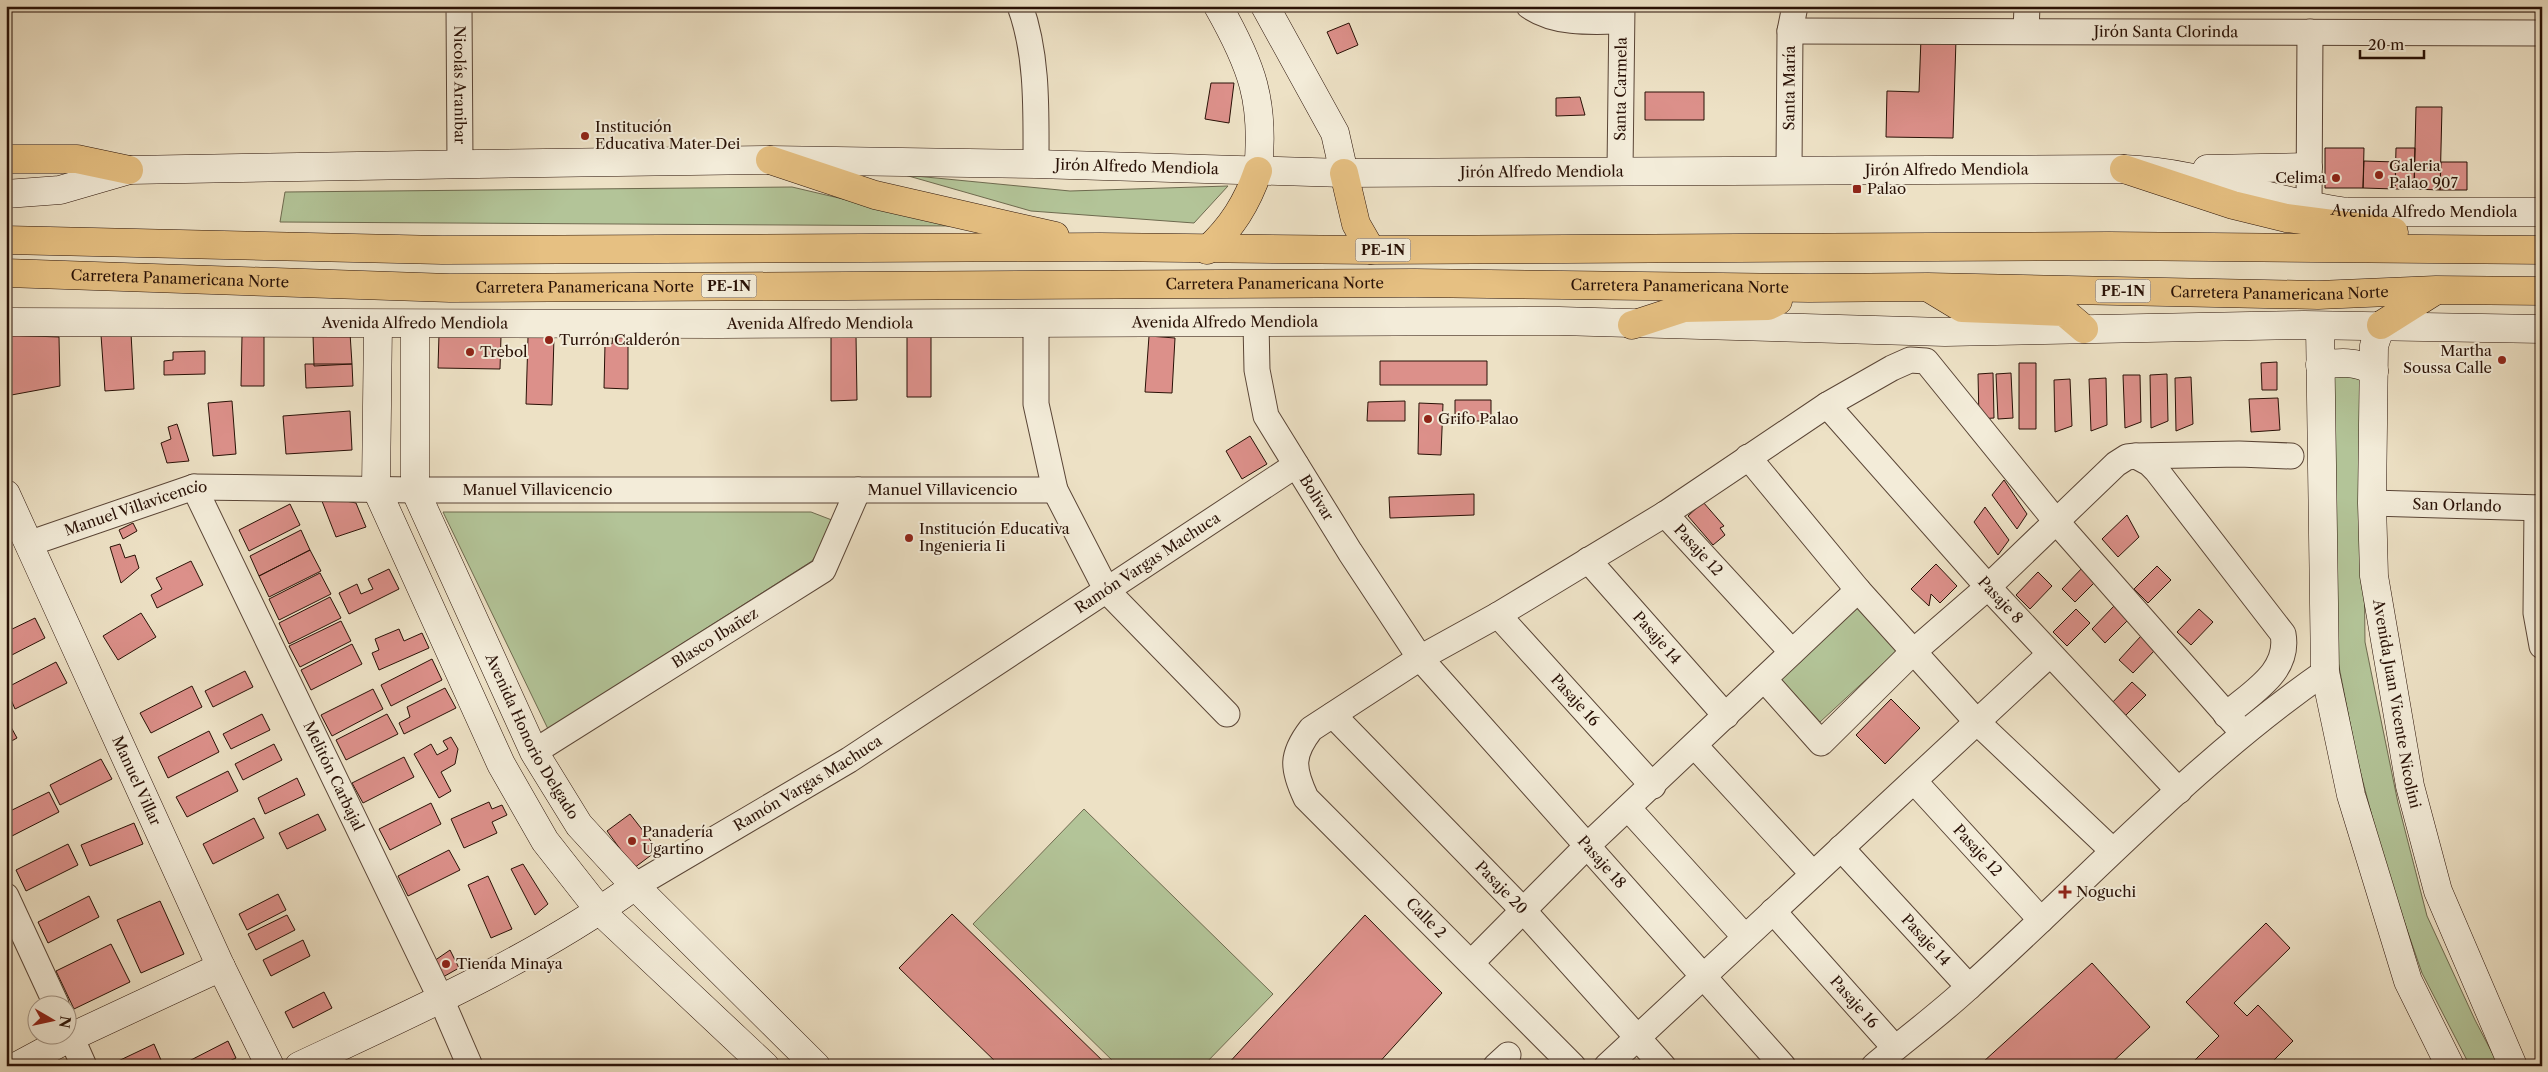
<svg xmlns="http://www.w3.org/2000/svg" width="2548" height="1072" viewBox="0 0 2548 1072" font-family="'Libre Caslon Text',serif">
<style>
.green{fill:#b3c498;stroke:#6e6a4f}
.building{fill:#dc908a;stroke:#291106}
.lines{fill:none;stroke-linecap:round;stroke-linejoin:round}
.street-casing{stroke:#5a4536;stroke-width:27}
.secondary-casing{stroke:#291106;stroke-width:29}
.primary-casing{stroke:#291106;stroke-width:29}
.highway-casing{stroke:#291106;stroke-width:29}
.street{stroke:#f3ecd9;stroke-width:25}
.secondary{stroke:#f3ecd9;stroke-width:28}
.primary{stroke:#e6c082;stroke-width:28}
.highway{stroke:#e6c082;stroke-width:28}
.poi-dot{fill:#8f2418;stroke:#f3ecd9;stroke-width:2}
.labels{text-anchor:middle;stroke-width:4;stroke-linejoin:round;paint-order:stroke}
.shield{fill:#f3ecd9;stroke:#665345;stroke-width:1}
.shield-label{font-size:14px;font-weight:bold;fill:#291106}
.street-label{font-size:15px;fill:#291106;stroke:#f3ecd9}
.poi-label{font-size:15px;fill:#291106;stroke:#f3ecd9;text-anchor:start}
</style>
<rect width="100%" height="100%" fill="#ede1c5"/>
<filter id="stains"><feTurbulence type="fractalNoise" baseFrequency=".004" numOctaves="4"/><feColorMatrix values="0 0 0 0 .2 0 0 0 0 .09 0 0 0 0 .02 0 0 0 .5 -.17"/></filter>
<radialGradient id="worn" r=".72"><stop offset=".6" stop-color="#630" stop-opacity="0"/><stop offset="1" stop-color="#630" stop-opacity=".3"/></radialGradient>
<path class="green" d="M 2035,6 L 2542,6 L 2542,12 L 2035,11 Z
M 905,175 L 1070,191 L 1228,186 L 1194,223 L 1031,211 Z
M 792,187 L 958,226 L 280,222 L 285,192 Z
M 2331,375 L 2362,376 L 2365,642 L 2398,803 L 2427,916 L 2475,1020 L 2499,1066 L 2470,1066 L 2422,973 L 2385,866 L 2357,759 L 2336,651 Z
M 443,512 L 811,512 L 837,522 L 812,561 L 548,729 Z
M 1857,603 L 1899,649 L 1820,722 L 1778,676 Z
M 1084,809 L 1273,994 L 1203,1066 L 1118,1066 L 973,924 Z"/>
<path class="building" d="M 1349,23 L 1358,45 L 1337,54 L 1327,32 Z
M 1921,38 L 1956,39 L 1953,138 L 1886,137 L 1887,91 L 1919,92 Z
M 1211,83 L 1234,83 L 1229,123 L 1205,119 Z
M 1645,92 L 1704,92 L 1704,120 L 1645,120 Z
M 1580,97 L 1585,115 L 1556,116 L 1556,98 Z
M 2416,107 L 2442,107 L 2440,190 L 2414,189 Z
M 2325,148 L 2364,148 L 2363,188 L 2325,188 Z
M 2396,148 L 2415,148 L 2414,189 L 2395,189 Z
M 2364,161 L 2396,162 L 2395,189 L 2363,188 Z
M 2441,162 L 2467,162 L 2467,190 L 2440,190 Z
M 131,333 L 134,389 L 105,391 L 101,335 Z
M 350,333 L 352,364 L 314,366 L 313,335 Z
M 439,334 L 501,336 L 500,369 L 438,368 Z
M 613,334 L 628,334 L 628,389 L 604,388 L 605,344 L 612,344 Z
M 6,335 L 59,337 L 60,386 L 6,396 Z
M 907,335 L 931,335 L 931,397 L 907,397 Z
M 242,336 L 264,336 L 264,386 L 241,386 Z
M 831,336 L 856,336 L 857,400 L 831,401 Z
M 1149,336 L 1175,338 L 1172,393 L 1145,392 Z
M 528,337 L 554,337 L 552,405 L 526,404 Z
M 205,351 L 205,374 L 164,375 L 164,361 L 173,360 L 173,352 Z
M 1380,361 L 1487,361 L 1487,385 L 1380,385 Z
M 2277,362 L 2277,390 L 2262,390 L 2261,363 Z
M 2019,363 L 2036,363 L 2036,429 L 2019,429 Z
M 305,364 L 352,364 L 353,386 L 306,388 Z
M 1993,373 L 1994,418 L 1979,419 L 1978,374 Z
M 2011,373 L 2013,418 L 1998,419 L 1996,374 Z
M 2167,374 L 2168,421 L 2151,428 L 2150,375 Z
M 2123,375 L 2140,375 L 2141,422 L 2125,428 Z
M 2191,377 L 2193,424 L 2176,431 L 2175,378 Z
M 2106,378 L 2107,425 L 2091,431 L 2089,379 Z
M 2070,379 L 2072,426 L 2055,432 L 2054,380 Z
M 2278,398 L 2280,430 L 2251,432 L 2249,399 Z
M 1455,400 L 1491,400 L 1491,421 L 1455,421 Z
M 232,401 L 236,454 L 213,456 L 208,403 Z
M 1405,401 L 1405,421 L 1367,421 L 1368,402 Z
M 1419,403 L 1443,404 L 1441,455 L 1418,454 Z
M 350,411 L 352,450 L 286,454 L 283,416 Z
M 177,424 L 189,461 L 167,463 L 161,443 L 171,439 L 168,427 Z
M 1250,436 L 1267,464 L 1242,479 L 1226,451 Z
M 2004,480 L 2027,514 L 2017,529 L 1992,495 Z
M 1474,494 L 1474,515 L 1390,518 L 1389,497 Z
M 320,496 L 356,503 L 366,527 L 336,537 Z
M 1703,502 L 1724,526 L 1720,528 L 1725,535 L 1713,545 L 1688,516 Z
M 290,504 L 300,525 L 249,551 L 239,530 Z
M 1985,507 L 2009,540 L 1998,555 L 1974,522 Z
M 2127,515 L 2139,537 L 2118,557 L 2102,539 Z
M 133,523 L 137,531 L 123,539 L 119,530 Z
M 301,530 L 310,550 L 259,576 L 250,556 Z
M 120,544 L 125,558 L 135,555 L 139,568 L 121,583 L 110,547 Z
M 310,550 L 321,571 L 269,597 L 259,576 Z
M 191,561 L 203,585 L 157,608 L 151,595 L 162,589 L 156,578 Z
M 1936,564 L 1957,586 L 1940,603 L 1931,594 L 1929,606 L 1911,589 Z
M 2084,566 L 2098,579 L 2075,602 L 2062,589 Z
M 2157,566 L 2171,580 L 2148,603 L 2134,589 Z
M 389,569 L 399,589 L 349,614 L 339,593 L 357,584 L 361,594 L 373,589 L 368,579 Z
M 2038,572 L 2052,586 L 2030,609 L 2016,595 Z
M 320,573 L 331,594 L 279,620 L 269,599 Z
M 330,597 L 341,618 L 289,644 L 279,623 Z
M 2114,606 L 2128,620 L 2105,643 L 2092,629 Z
M 2076,609 L 2090,623 L 2067,646 L 2053,632 Z
M 2199,609 L 2213,622 L 2191,645 L 2177,632 Z
M 141,613 L 156,637 L 118,660 L 103,636 Z
M 35,618 L 45,638 L 6,658 L 6,632 Z
M 341,621 L 351,641 L 300,667 L 289,646 Z
M 399,629 L 404,641 L 422,633 L 429,648 L 379,670 L 372,653 L 379,650 L 375,639 Z
M 2141,636 L 2155,650 L 2133,673 L 2119,660 Z
M 352,644 L 362,664 L 311,690 L 301,670 Z
M 432,659 L 442,680 L 391,706 L 381,685 Z
M 56,662 L 67,683 L 15,709 L 6,688 Z
M 245,671 L 253,687 L 213,707 L 205,691 Z
M 2132,682 L 2146,695 L 2123,718 L 2110,705 Z
M 192,686 L 202,707 L 151,733 L 140,713 Z
M 445,688 L 456,708 L 404,734 L 399,723 L 410,717 L 407,707 Z
M 373,689 L 383,709 L 332,736 L 321,715 Z
M 1891,699 L 1920,728 L 1885,764 L 1856,735 Z
M 262,714 L 270,730 L 231,749 L 223,734 Z
M 387,714 L 398,734 L 346,760 L 336,740 Z
M 6,718 L 17,738 L 6,744 Z
M 209,731 L 219,752 L 168,778 L 158,757 Z
M 451,737 L 458,749 L 455,764 L 441,772 L 451,791 L 439,798 L 414,754 L 431,744 L 437,755 L 448,749 L 443,741 Z
M 274,744 L 282,760 L 243,780 L 235,764 Z
M 404,757 L 414,777 L 363,803 L 352,783 Z
M 101,759 L 112,779 L 60,805 L 50,785 Z
M 228,771 L 238,791 L 187,817 L 176,797 Z
M 297,778 L 305,795 L 265,814 L 258,798 Z
M 49,792 L 59,812 L 8,838 L 6,813 Z
M 489,802 L 492,809 L 502,805 L 507,815 L 492,822 L 497,833 L 464,848 L 451,819 Z
M 431,803 L 441,824 L 390,850 L 379,829 Z
M 318,814 L 326,830 L 287,849 L 279,833 Z
M 630,814 L 658,850 L 634,868 L 607,831 Z
M 254,818 L 264,838 L 213,864 L 203,844 Z
M 134,823 L 143,844 L 90,866 L 81,845 Z
M 68,844 L 78,865 L 26,891 L 16,870 Z
M 449,850 L 460,870 L 408,896 L 398,876 Z
M 523,864 L 548,904 L 535,915 L 511,869 Z
M 488,876 L 512,929 L 491,938 L 468,885 Z
M 278,894 L 286,910 L 247,930 L 239,914 Z
M 89,896 L 99,917 L 48,943 L 38,922 Z
M 160,901 L 184,954 L 141,973 L 117,920 Z
M 952,914 L 1108,1066 L 1000,1066 L 899,968 Z
M 287,915 L 295,930 L 256,950 L 248,934 Z
M 1365,915 L 1442,993 L 1376,1066 L 1226,1066 Z
M 2266,923 L 2290,948 L 2234,1003 L 2247,1016 L 2258,1005 L 2293,1041 L 2268,1066 L 2189,1066 L 2219,1036 L 2186,1002 Z
M 303,940 L 310,956 L 271,976 L 263,960 Z
M 111,944 L 130,982 L 74,1009 L 56,971 Z
M 450,950 L 459,968 L 443,977 L 434,961 Z
M 2092,963 L 2150,1027 L 2108,1066 L 1987,1066 L 1983,1062 Z
M 324,992 L 332,1008 L 293,1028 L 285,1012 Z
M 228,1041 L 236,1058 L 219,1066 L 191,1066 L 189,1061 Z
M 154,1044 L 161,1060 L 149,1066 L 116,1066 L 114,1063 Z"/>
<g class="lines">
<g class="street-casing">
<g id="street">
<path id="s1" d="M 459,6 L 460,164"/>
<path d="M 1020,6 C 1038,55 1036,112 1036,164"/>
<path d="M 1529,6 C 1555,24 1591,22 1621,21"/>
<path id="s2" d="M 1790,31 L 2542,33"/>
<path d="M 2026,31 L 2027,6"/>
<path id="s3" d="M 1620,170 L 1622,6"/>
<path id="s4" d="M 1789,170 L 1790,31 L 1795,6"/>
<path d="M 2309,205 L 2310,32"/>
<path id="s5" d="M 1256,323 L 1257,370 L 1266,416 L 1350,552 L 1420,658 L 1783,1066"/>
<path d="M 1036,324 L 1036,404 L 1055,490 L 1107,591 L 1227,714"/>
<path id="s6" d="M 1827,405 L 1988,587 L 2179,791"/>
<path d="M 2136,456 L 2149,463 L 2157,471 L 2283,634 C 2290,672 2252,692 2226,715"/>
<path d="M 1748,457 L 1858,590 L 1977,722 L 2112,850"/>
<path id="s7" d="M 194,487 L 441,999 L 470,1066"/>
<path id="s8" d="M 2372,503 L 2542,508"/>
<path d="M 2537,508 L 2536,613 L 2542,646"/>
<path id="s9" d="M 1665,514 L 1792,652"/>
<path id="s10" d="M 28,544 L 194,487 L 415,490 L 1055,490"/>
<path id="s11" d="M 1588,560 L 1726,716"/>
<path id="s12" d="M 1498,615 L 1653,786"/>
<path d="M 1764,679 L 1821,743 L 1913,652 L 1988,587 L 2116,464 L 2127,457 L 2136,456 L 2239,454 L 2291,456"/>
<path id="s13" d="M 1333,715 L 1522,909 L 1663,1066"/>
<path d="M 1695,746 L 1813,874"/>
<path id="s14" d="M 534,752 L 823,570 L 858,490"/>
<path id="s15" d="M 1914,781 L 2041,920"/>
<path d="M 1628,808 L 1745,937"/>
<path id="s16" d="M 1841,848 L 1969,987"/>
<path id="s17" d="M 635,886 L 849,760 L 1296,465"/>
<path d="M 6,896 L 56,1004"/>
<path id="s18" d="M 1773,911 L 1895,1048"/>
<path d="M 1471,963 L 1588,845 L 1858,590"/>
<path d="M 68,1030 L 84,1066"/>
<path d="M 1496,1066 L 1508,1055"/>
<path d="M 1573,1066 L 1306,798 C 1292,768 1291,755 1311,729 L 1420,658 L 1498,615 L 1665,514 L 1827,405 L 1892,368 L 1910,360 L 1926,361 L 2055,520 L 2243,733"/>
<path d="M 1607,1066 L 2050,654"/>
<path d="M 1874,1066 C 1906,1039 1940,1014 1970,986 C 2088,880 2195,762 2325,672"/>
</g>
</g>
<g class="secondary-casing">
<g id="secondary">
<path d="M 1218,6 C 1252,66 1265,101 1258,171"/>
<path d="M 1265,6 L 1335,133 L 1344,173"/>
<path d="M 2207,169 L 2308,167"/>
<path id="s19" d="M 6,194 L 60,190 L 129,170 L 477,164 L 770,160 L 1036,164 L 1344,173 L 2124,169 C 2201,172 2272,202 2347,212 L 2542,212"/>
<path id="s20" d="M 6,322 L 718,324 L 1559,321 L 1945,332 L 2304,325 L 2542,329"/>
<path d="M 378,324 L 376,488 L 501,764 L 545,841 L 600,911 L 765,1066"/>
<path id="s21" d="M 415,324 L 415,490 L 534,752 L 579,825 L 635,886 L 816,1066"/>
<path id="s22" d="M 2381,325 L 2374,346 L 2372,503 L 2374,576 L 2410,786 L 2438,891 L 2513,1066"/>
<path d="M 2320,327 L 2325,672 L 2351,795 L 2408,981 L 2450,1066"/>
<path d="M 2320,365 C 2340,362 2356,361 2374,371"/>
<path id="s23" d="M 6,494 L 221,967 L 270,1066"/>
<path d="M 17,1066 L 71,1037 L 221,967"/>
<path d="M 299,1066 C 414,1012 532,960 635,886"/>
</g>
</g>
<g class="primary-casing">
<path id="primary" d="M 6,159 L 77,159 L 129,170"/>
</g>
<g class="highway-casing">
<g id="highway">
<path d="M 770,160 L 875,195 L 1055,236"/>
<path d="M 2124,169 L 2233,205 L 2286,218 L 2394,232"/>
<path d="M 1344,173 L 1356,224 L 1371,250"/>
<path d="M 6,240 L 442,250 L 1100,247 L 1371,250 L 2109,246 L 2542,250"/>
<path d="M 1207,250 C 1232,227 1247,203 1258,171"/>
<path id="s24" d="M 6,273 L 450,288 L 1415,283 L 1809,288 L 1928,287 L 2318,295 L 2436,290 L 2542,291"/>
<path d="M 1929,288 L 1962,308 L 2064,312 L 2084,329"/>
<path d="M 1632,325 L 1684,308 L 1768,306 L 1778,301"/>
<path d="M 2381,325 L 2435,291"/>
</g>
</g>
<use href="#street" class="street"/>
<use href="#secondary" class="secondary"/>
<use href="#primary" class="primary"/>
<use href="#highway" class="highway"/>
</g>
<g class="poi-dot">
<circle cx="585" cy="136" r="5"/>
<circle cx="2379" cy="175" r="5"/>
<circle cx="2336" cy="178" r="5"/>
<rect x="1852" y="184" width="10" height="10" rx="2.5"/>
<circle cx="549" cy="340" r="5"/>
<circle cx="470" cy="352" r="5"/>
<circle cx="2502" cy="360" r="5"/>
<circle cx="1428" cy="419" r="5"/>
<circle cx="909" cy="538" r="5"/>
<circle cx="632" cy="841" r="5"/>
<path d="M2062.5 884.5h5v5h5v5h-5v5h-5v-5h-5v-5h5z"/>
<circle cx="446" cy="964" r="5"/>
</g>
<g class="labels">
<g class="shield">
<rect x="1355.5" y="238.5" width="55" height="23" rx="4"/>
<rect x="701.5" y="274.5" width="55" height="23" rx="4"/>
<rect x="2095.5" y="279.5" width="55" height="23" rx="4"/>
</g>
<g class="shield-label">
<text x="1383" y="255">PE-1N</text>
<text x="729" y="291">PE-1N</text>
<text x="2123" y="296">PE-1N</text>
</g>
<g class="street-label">
<text dy="5" stroke="none"><textPath href="#s2" startOffset="376">Jirón Santa Clorinda</textPath></text>
<text dy="5" stroke="none"><textPath href="#s1" startOffset="79">Nicolás Aranibar</textPath></text>
<text dy="5" stroke="none"><textPath href="#s3" startOffset="81">Santa Carmela</textPath></text>
<text dy="5" stroke="none"><textPath href="#s4" startOffset="82">Santa María</textPath></text>
<text dy="5" stroke="none"><textPath href="#s19" startOffset="1134">Jirón Alfredo Mendiola</textPath></text>
<text dy="5" stroke="none"><textPath href="#s19" startOffset="1944">Jirón Alfredo Mendiola</textPath></text>
<text dy="5" stroke="none"><textPath href="#s19" startOffset="1539">Jirón Alfredo Mendiola</textPath></text>
<text dy="5" stroke="none"><textPath href="#s19" startOffset="2426">Avenida Alfredo Mendiola</textPath></text>
<text dy="5" stroke="none"><textPath href="#s24" startOffset="174">Carretera Panamericana Norte</textPath></text>
<text dy="5" stroke="none"><textPath href="#s24" startOffset="1269">Carretera Panamericana Norte</textPath></text>
<text dy="5" stroke="none"><textPath href="#s24" startOffset="1674">Carretera Panamericana Norte</textPath></text>
<text dy="5" stroke="none"><textPath href="#s24" startOffset="579">Carretera Panamericana Norte</textPath></text>
<text dy="5" stroke="none"><textPath href="#s24" startOffset="2274">Carretera Panamericana Norte</textPath></text>
<text dy="5" stroke="none"><textPath href="#s20" startOffset="1219">Avenida Alfredo Mendiola</textPath></text>
<text dy="5" stroke="none"><textPath href="#s20" startOffset="409">Avenida Alfredo Mendiola</textPath></text>
<text dy="5" stroke="none"><textPath href="#s20" startOffset="814">Avenida Alfredo Mendiola</textPath></text>
<text dy="5" stroke="none"><textPath href="#s10" startOffset="519">Manuel Villavicencio</textPath></text>
<text dy="5" stroke="none"><textPath href="#s10" startOffset="924">Manuel Villavicencio</textPath></text>
<text dy="5" stroke="none"><textPath href="#s5" startOffset="190">Bolivar</textPath></text>
<text dy="5" stroke="none"><textPath href="#s8" startOffset="85">San Orlando</textPath></text>
<text dy="5" stroke="none"><textPath href="#s10" startOffset="114">Manuel Villavicencio</textPath></text>
<text dy="5" stroke="none"><textPath href="#s9" startOffset="49">Pasaje 12</textPath></text>
<text dy="5" stroke="none"><textPath href="#s17" startOffset="606">Ramón Vargas Machuca</textPath></text>
<text dy="5" stroke="none"><textPath href="#s6" startOffset="261">Pasaje 8</textPath></text>
<text dy="5" stroke="none"><textPath href="#s14" startOffset="214">Blasco Ibañez</textPath></text>
<text dy="5" stroke="none"><textPath href="#s11" startOffset="104">Pasaje 14</textPath></text>
<text dy="5" stroke="none"><textPath href="#s12" startOffset="115">Pasaje 16</textPath></text>
<text dy="5" stroke="none"><textPath href="#s22" startOffset="382">Avenida Juan Vicente Nicolini</textPath></text>
<text dy="5" stroke="none"><textPath href="#s21" startOffset="439">Avenida Honorio Delgado</textPath></text>
<text dy="5" stroke="none"><textPath href="#s7" startOffset="321">Melitón Carbajal</textPath></text>
<text dy="5" stroke="none"><textPath href="#s23" startOffset="315">Manuel Villar</textPath></text>
<text dy="5" stroke="none"><textPath href="#s17" startOffset="201">Ramón Vargas Machuca</textPath></text>
<text dy="5" stroke="none"><textPath href="#s15" startOffset="94">Pasaje 12</textPath></text>
<text dy="5" stroke="none"><textPath href="#s5" startOffset="654">Pasaje 18</textPath></text>
<text dy="5" stroke="none"><textPath href="#s13" startOffset="241">Pasaje 20</textPath></text>
<text transform="translate(1426 918) rotate(45)" y="5">Calle 2</text>
<text dy="5" stroke="none"><textPath href="#s16" startOffset="125">Pasaje 14</textPath></text>
<text dy="5" stroke="none"><textPath href="#s18" startOffset="122">Pasaje 16</textPath></text>
</g>
<g class="poi-label">
<text x="595" y="132">Institución<tspan x="595" dy="17">Educativa Mater Dei</tspan></text>
<text x="2389" y="171">Galeria<tspan x="2389" dy="17">Palao 907</tspan></text>
<text x="2326" y="183" text-anchor="end">Celima</text>
<text x="1867" y="194">Palao</text>
<text x="559" y="345">Turrón Calderón</text>
<text x="2492" y="356" text-anchor="end">Martha<tspan x="2492" dy="17">Soussa Calle</tspan></text>
<text x="480" y="357">Trebol</text>
<text x="1438" y="424">Grifo Palao</text>
<text x="919" y="534">Institución Educativa<tspan x="919" dy="17">Ingenieria Ii</tspan></text>
<text x="642" y="837">Panadería<tspan x="642" dy="17">Ugartino</tspan></text>
<text x="2076" y="897">Noguchi</text>
<text x="456" y="969">Tienda Minaya</text>
</g>
</g>
<rect width="2548" height="1072" fill="none" stroke="#ede1c5" stroke-width="25"/>
<rect x="8" y="8" width="2533" height="1057" fill="none" stroke="#291106" stroke-width="2.5"/>
<rect x="12" y="12" width="2523" height="1047" fill="none" stroke="#291106"/>
<g transform="translate(52 1020) rotate(99)"><circle r="24" fill="#f3ecd9" stroke="#a29485"/>
<path d="M0-4L9 19L0 12L-9 19Z" fill="#8f2418"/>
<text y="-8" font-size="14" font-weight="bold" text-anchor="middle" fill="#291106">N</text>
</g>
<path d="M2360 50v8h64v-8" fill="none" stroke="#291106" stroke-width="2.5"/>
<text x="2368" y="50" font-size="15" fill="#291106" stroke="#f3ecd9" stroke-width="4" paint-order="stroke">20 m</text>
<rect width="100%" height="100%" filter="url(#stains)"/>
<rect width="100%" height="100%" fill="url(#worn)"/>
</svg>
